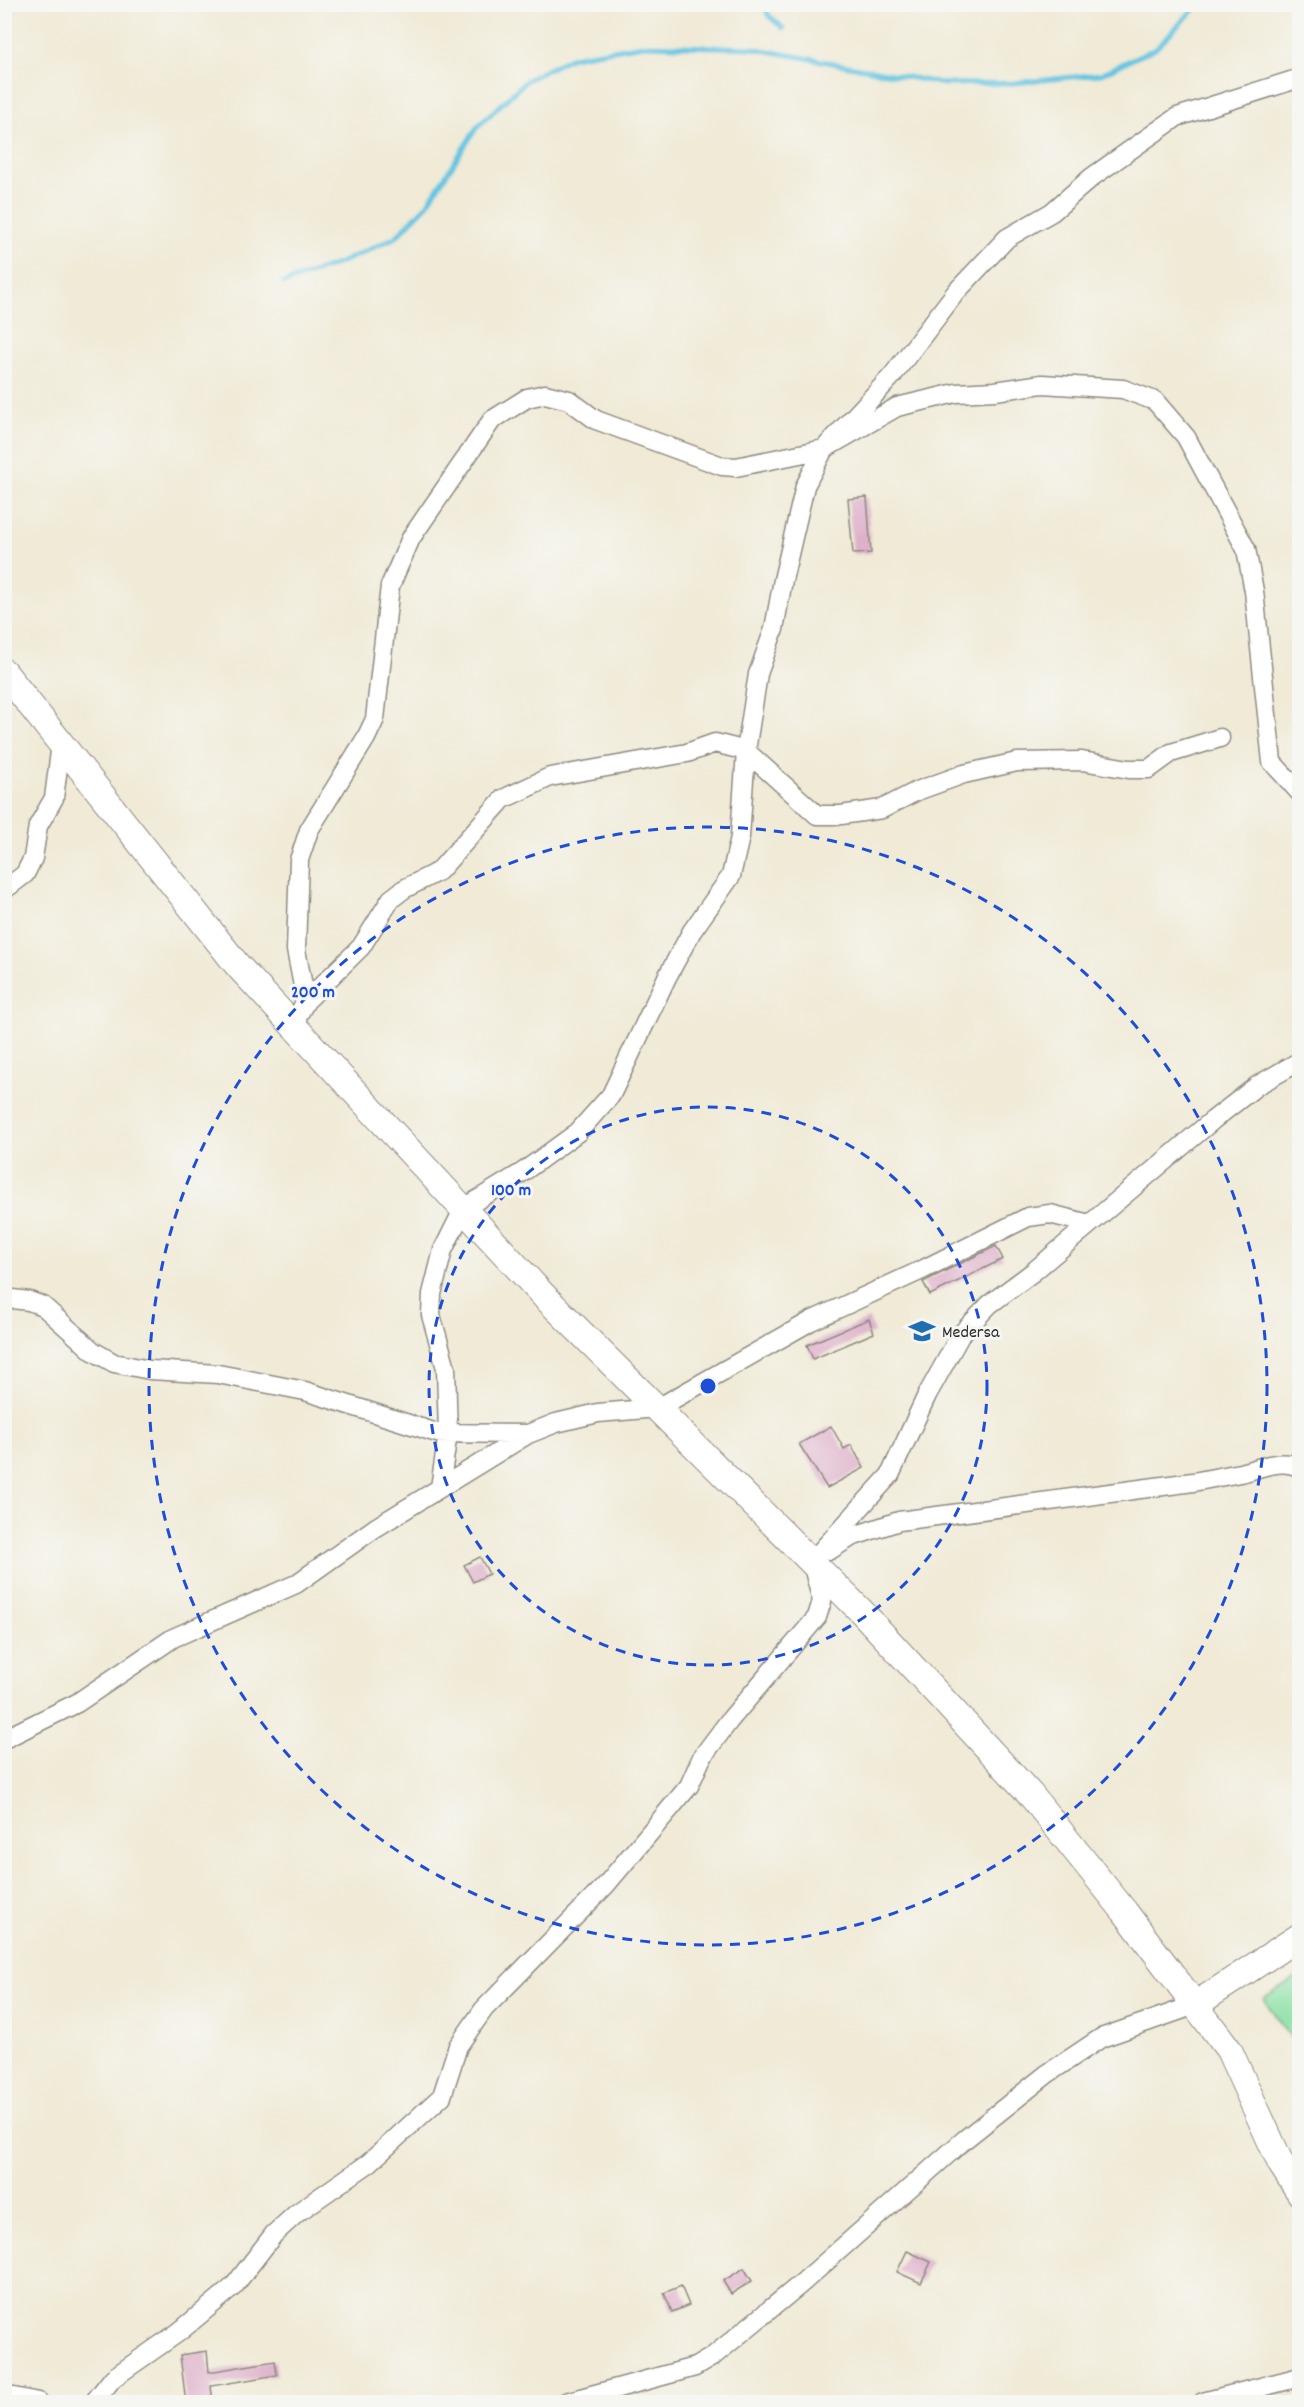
<svg xmlns="http://www.w3.org/2000/svg" width="1304" height="2407" viewBox="0 0 1304 2407" font-family="Dekko,sans-serif">
<style>
.green{fill:#89e1a5;stroke:#5a8668;stroke-width:1.5}
.lines{fill:none;stroke-linecap:round;stroke-linejoin:round}
.stream{stroke:#63c4e1;stroke-width:5}
.building{fill:#deb0ca}
.street-casing{stroke:#8e8a80;stroke-width:21}
.secondary-casing{stroke:#8e8a80;stroke-width:28}
.street{stroke:#fff;stroke-width:18}
.secondary{stroke:#fff;stroke-width:26}
.ring{fill:none;stroke:#1d4ed8;stroke-width:3;stroke-dasharray:10 8}
.labels{text-anchor:middle;stroke-width:6;stroke-linejoin:round;paint-order:stroke}
.poi-label{font-size:18px;fill:#2b2b2b;stroke:#f6f6f2;text-anchor:start}
.centre{fill:#1d4ed8;stroke:#f6f6f2;stroke-width:3}
.ring-label{font-size:18px;text-anchor:middle;font-weight:bold;fill:#1d4ed8;stroke:#f6f6f2;stroke-width:6;stroke-linejoin:round;paint-order:stroke}
</style>
<rect width="100%" height="100%" fill="#f6f6f2"/>
<filter id="ink" filterUnits="userSpaceOnUse"><feTurbulence type="fractalNoise" baseFrequency=".0167" numOctaves="2"/><feDisplacementMap in="SourceGraphic" scale="12" xChannelSelector="R" yChannelSelector="G"/><feConvolveMatrix kernelMatrix="1 2 1 2 8 2 1 2 1" color-interpolation-filters="sRGB"/></filter>
<filter id="wash" filterUnits="userSpaceOnUse"><feTurbulence type="fractalNoise" baseFrequency=".008" numOctaves="4" result="noise"/><feDisplacementMap in="SourceGraphic" scale="24" xChannelSelector="R" yChannelSelector="G"/><feGaussianBlur stdDeviation="1.35" result="paint"/><feColorMatrix in="noise" values="0 0 0 0 0 0 0 0 0 0 0 0 0 0 0 0 0 1.4 0 .05"/><feComposite in="paint" operator="in"/></filter>
<g filter="url(#wash)">
<rect width="100%" height="100%" fill="#f0ead6"/>
<path class="green" d="M 1299,1976 L 1299,2049 L 1263,1999 Z"/>
<g class="lines">
<path class="stream" d="M 765,4 L 768,15 L 783,28
M 284,283 L 340,263 L 396,237 L 426,206 L 477,127 L 527,80 L 572,57 L 643,45 L 752,48 L 945,84 L 1014,83 L 1101,74 L 1156,48 L 1199,4"/>
</g>
<g id="blocks">
<path class="building" d="M 867,497 L 871,553 L 853,554 L 848,499 Z
M 996,1246 L 1003,1259 L 930,1295 L 923,1282 Z
M 869,1319 L 874,1333 L 813,1359 L 807,1345 Z
M 831,1426 L 844,1449 L 851,1445 L 864,1468 L 827,1488 L 799,1444 Z
M 480,1557 L 489,1574 L 473,1582 L 464,1565 Z
M 907,2251 L 931,2262 L 921,2283 L 897,2272 Z
M 744,2268 L 752,2281 L 731,2294 L 723,2281 Z
M 681,2286 L 689,2305 L 672,2312 L 664,2293 Z
M 207,2351 L 209,2372 L 275,2361 L 277,2375 L 211,2386 L 213,2403 L 186,2403 L 180,2355 Z"/>
</g>
</g>
<g filter="url(#ink)">
<use href="#blocks" fill-opacity="0" stroke="#8e8a80" stroke-width="1.5"/>
<g class="lines">
<g class="street-casing">
<path id="street" d="M 4,890 L 25,874 L 33,858 L 38,826 L 54,798 L 61,744
M 306,1001 L 361,947 L 391,899 L 404,889 L 439,871 L 503,799 L 550,777 L 687,753 L 715,743 L 746,751 L 817,815 L 841,815 L 882,809 L 917,791 L 964,774 L 1017,762 L 1082,761 L 1129,769 L 1149,769 L 1171,753 L 1220,738
M 293,1024 L 306,1001 L 296,950 L 299,860 L 309,830 L 366,738 L 375,719 L 390,586 L 411,538 L 492,420 L 527,398 L 545,394 L 569,400 L 596,420 L 722,466 L 736,467 L 824,449 L 897,407 L 956,393 L 995,391 L 1042,384 L 1123,389 L 1155,401 L 1186,437 L 1246,549 L 1254,591 L 1272,762 L 1300,793
M 4,1298 L 29,1301 L 43,1306 L 93,1351 L 114,1363 L 150,1370 L 218,1374 L 305,1391 L 437,1433 L 528,1434
M 440,1488 L 448,1433 L 446,1368 L 431,1315 L 432,1294 L 443,1250 L 464,1208 L 523,1172 L 578,1132 L 611,1095 L 667,977 L 692,931 L 731,876 L 740,837 L 746,751 L 758,674 L 774,629 L 783,580 L 805,486 L 824,449 L 892,376 L 956,292 L 1007,238 L 1052,212 L 1092,177 L 1177,117 L 1300,78
M 830,1550 L 851,1537 L 899,1521 L 1193,1482 C 1209,1479 1225,1476 1240,1473 C 1259,1469 1281,1457 1300,1468
M 812,1561 L 890,1475 L 927,1395 L 961,1334 L 990,1304 L 1033,1272 L 1213,1120 L 1258,1085 L 1300,1061
M 4,1739 L 77,1703 L 173,1638 L 296,1584 L 375,1528 L 528,1434 L 556,1423 L 598,1413 L 658,1408 L 811,1321 L 924,1269 L 1028,1217 L 1050,1214 L 1089,1224
M 4,2395 L 38,2402
M 94,2402 L 113,2378 L 179,2332 L 234,2286 L 274,2234 L 297,2213 L 369,2163 L 442,2096 L 458,2046 L 484,2009 L 605,1886 L 689,1786 L 702,1757 L 729,1721 L 817,1617 L 822,1601 L 812,1563
M 566,2402 L 695,2367 L 712,2357 L 802,2283 L 964,2140 L 1047,2074 L 1101,2038 L 1195,2005
M 1203,2402 L 1300,2377"/>
</g>
<g class="secondary-casing">
<path id="secondary" d="M 4,672 L 238,966 L 543,1295 L 862,1612 L 1030,1794 L 1125,1912 L 1229,2050 L 1281,2164 L 1300,2193
M 1195,2005 L 1300,1936"/>
</g>
<use href="#street" class="street"/>
<use href="#secondary" class="secondary"/>
</g>
</g>
<g class="ring">
<circle cx="708" cy="1386" r="279"/>
<circle cx="708" cy="1386" r="559"/>
</g>
<defs>
<g id="school-bare" transform="scale(2.07)"><path d="M0-5L7-2L0 1L-7-2ZM-4 1L0 2.5L4 1V4Q0 6-4 4Z" fill="#1f6fb2" stroke="#f6f6f2" stroke-width="2.5" paint-order="stroke"/></g>
</defs>
<g fill-rule="evenodd">
<use href="#school-bare" x="922" y="1331"/>
</g>
<g class="labels">
<g class="poi-label">
<text x="942" y="1337">Medersa</text>
</g>
</g>
<circle cx="708" cy="1386" r="9" class="centre"/>
<g class="ring-label">
<text x="313" y="997">200 m</text>
<text x="511" y="1195">100 m</text>
</g>
<rect width="1304" height="2407" fill="none" stroke="#f6f6f2" stroke-width="24"/>
</svg>
